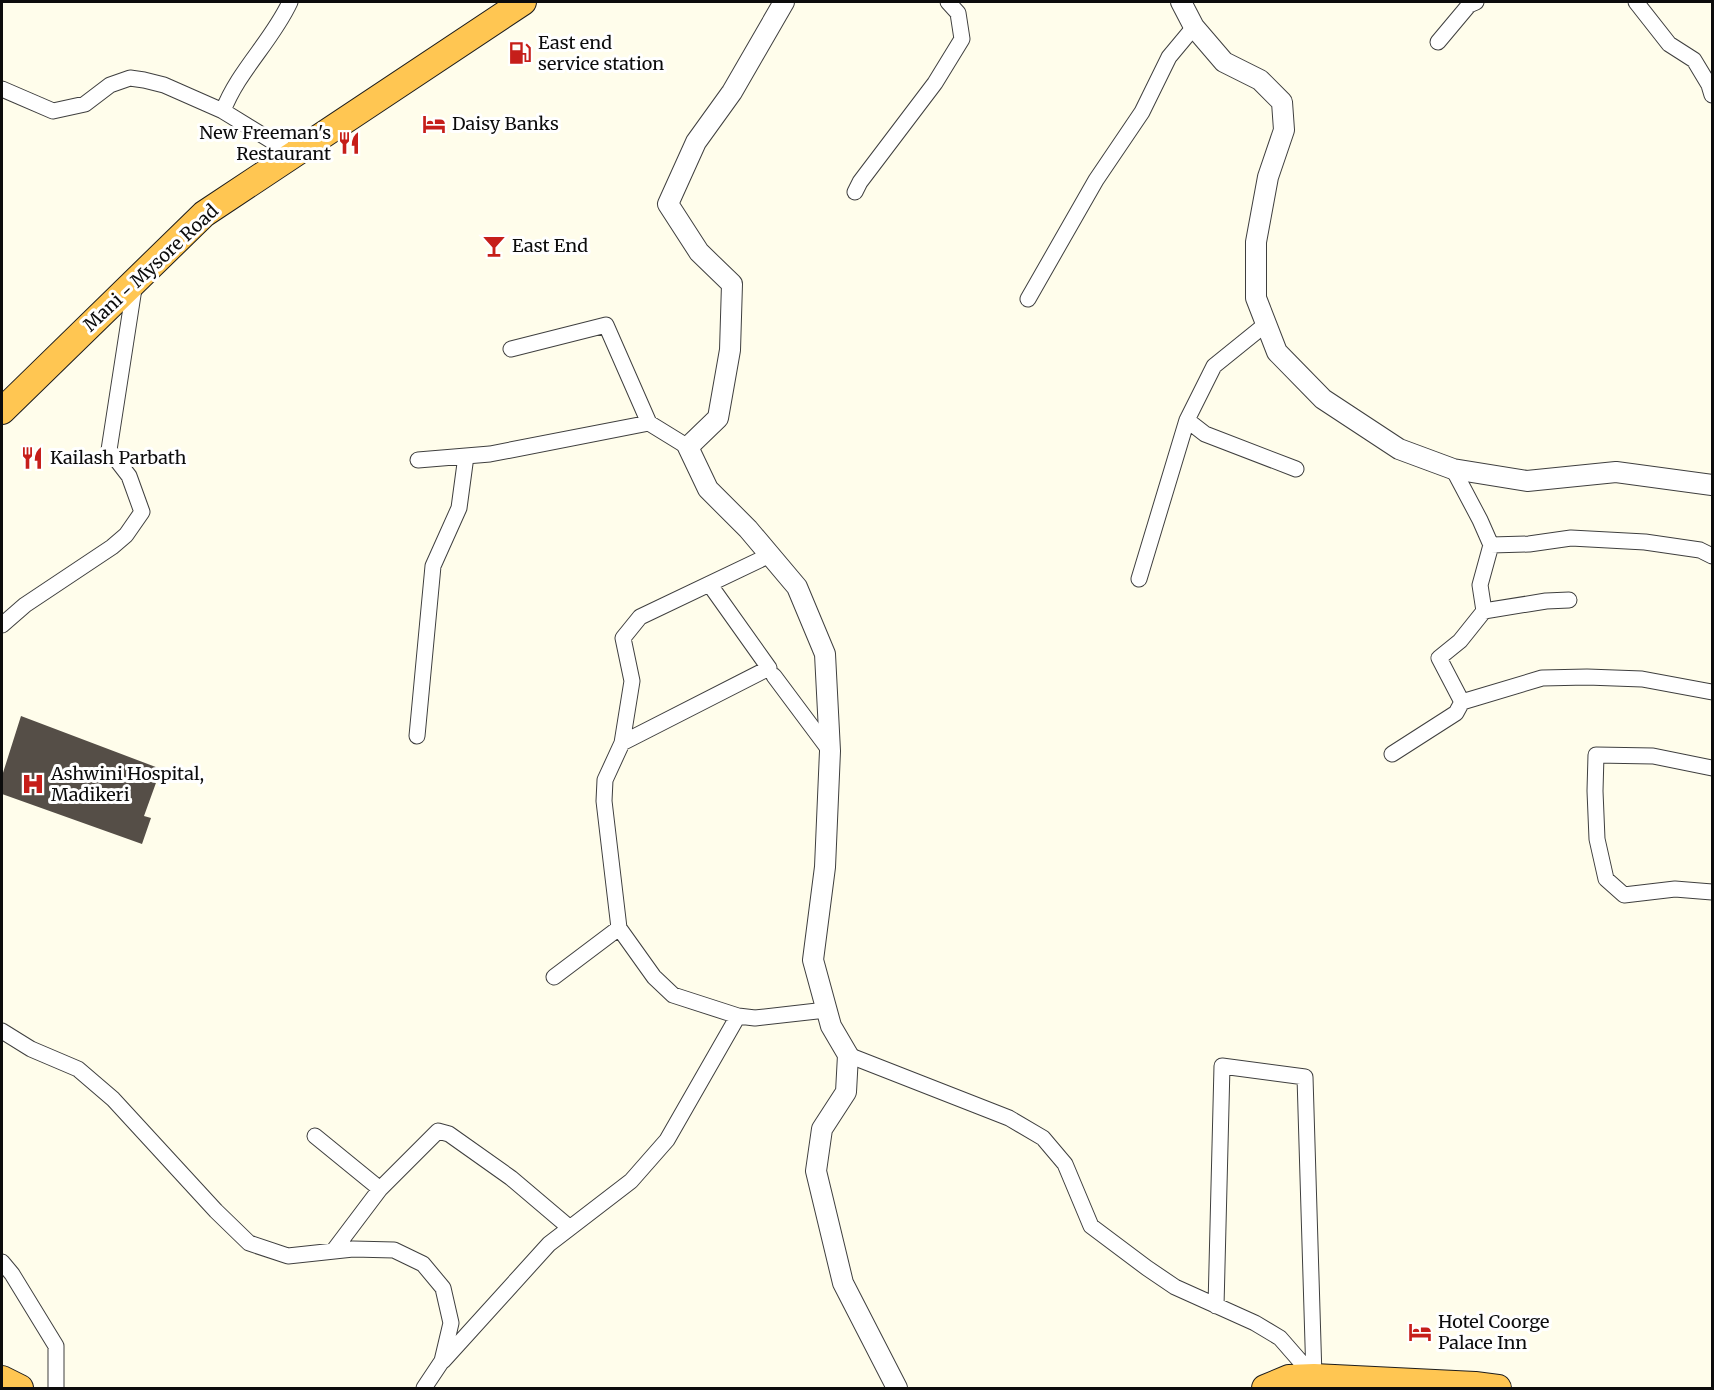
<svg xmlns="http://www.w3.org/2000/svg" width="1714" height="1390" viewBox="0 0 1714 1390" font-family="Merriweather,serif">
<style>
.building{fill:#554e47}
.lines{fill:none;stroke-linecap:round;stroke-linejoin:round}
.minor-casing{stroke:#3f3f3f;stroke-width:17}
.tertiary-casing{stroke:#3f3f3f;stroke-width:22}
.trunk-casing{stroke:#1d1d1d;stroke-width:28}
.minor{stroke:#fff;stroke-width:15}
.tertiary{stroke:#fff;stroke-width:20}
.trunk{stroke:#ffc652;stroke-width:26}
.labels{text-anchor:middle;stroke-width:6;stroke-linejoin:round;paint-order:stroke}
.poi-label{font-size:18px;fill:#0c0c0c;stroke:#fff;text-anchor:start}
.street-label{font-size:18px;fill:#0c0c0c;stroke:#fff}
</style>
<rect width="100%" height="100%" fill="#fffdeb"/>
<path class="building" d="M 21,716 L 161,769 L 144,816 L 151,818 L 142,844 L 2,794 L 2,776 Z"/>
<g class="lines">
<g class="minor-casing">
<path id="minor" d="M 1636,2 L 1669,44 L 1694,60 L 1709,85 L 1712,95
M 1438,42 L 1469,5 L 1476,2
M 2,89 L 53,111 L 85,104 L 110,85 L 130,78 L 144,80 L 164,85 L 223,111 L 293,154
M 223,111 C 238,71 272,41 290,2
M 855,192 L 860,182 L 935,83 L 962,39 L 958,13 L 948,2
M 1028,299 L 1096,180 L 1142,112 L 1169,57 L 1194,27
M 511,349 L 606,325 L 649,423
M 1187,420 L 1205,434 L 1296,469
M 418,460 L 490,454 L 649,423 L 688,447
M 1453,469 L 1480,520 L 1491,545 L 1529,544 L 1571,538 L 1645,542 L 1700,550 L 1712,556
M 770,555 L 640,617 L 623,638 L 632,681 L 622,743 L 605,780 L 604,801 L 619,928 L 654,977 L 673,995 L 738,1016 L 755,1018 L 826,1010
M 1139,579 L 1187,420 L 1214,366 L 1266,324
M 1484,611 L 1480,585 L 1491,545
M 2,625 L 25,605 L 112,547 L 126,535 L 142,512 L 129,476 L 109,450 L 135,282
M 774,676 L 830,751
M 1462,702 L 1439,658 L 1460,641 L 1484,611 L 1546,601 L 1569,600
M 417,736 L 433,566 L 459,508 L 466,456
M 622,743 L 769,668 L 710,585
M 1392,754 L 1456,713 L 1462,702 L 1542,678 L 1587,677 L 1642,679 L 1712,692
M 1712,768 L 1653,756 L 1596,755 L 1595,791 L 1597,839 L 1606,879 L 1624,895 L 1675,889 L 1712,892
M 554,977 L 619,928
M 2,1031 L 31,1049 L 78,1069 L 113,1099 L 216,1211 L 249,1243 L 288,1256 L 353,1249 L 394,1250 L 423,1264 L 443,1288 L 451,1323 L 442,1361 L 424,1388
M 848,1055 L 1009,1118 L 1043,1138 L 1065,1164 L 1091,1226 L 1147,1268 L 1175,1287 L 1255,1323 L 1280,1338 L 1314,1377
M 315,1136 L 380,1189
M 334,1250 L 380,1189 L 438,1131 L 449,1134 L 511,1178 L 570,1228
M 2,1262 L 12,1274 L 56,1346 L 56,1388
M 1216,1306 L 1222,1066 L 1305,1077 L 1314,1377
M 443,1361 L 549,1244 L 631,1181 L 667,1140 L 738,1016"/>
</g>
<g class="tertiary-casing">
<path id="tertiary" d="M 784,2 L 732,92 L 696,142 L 668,204 L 699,252 L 732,284 L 730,350 L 718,418 L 688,447 L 708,489 L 748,529 L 797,587 L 825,654 L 830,751 L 825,867 L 813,960 L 831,1026 L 848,1055 L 846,1092 L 822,1129 L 816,1171 L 843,1283 L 897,1388
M 1181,2 L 1194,27 L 1224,62 L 1260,80 L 1282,102 L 1284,130 L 1268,177 L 1256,242 L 1256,298 L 1277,352 L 1323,399 L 1399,449 L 1453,469 L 1527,481 L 1616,472 L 1712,485"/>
</g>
<g class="trunk-casing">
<path id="trunk" d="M 2,411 L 204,214 L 523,2
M 2,1379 L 20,1388
M 1265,1388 L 1289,1378 L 1314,1377 L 1475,1385 L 1498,1388"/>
</g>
<use href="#minor" class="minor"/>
<use href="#tertiary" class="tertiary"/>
<use href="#trunk" class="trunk"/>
</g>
<defs>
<g id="fuel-bare" transform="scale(1.8)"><path d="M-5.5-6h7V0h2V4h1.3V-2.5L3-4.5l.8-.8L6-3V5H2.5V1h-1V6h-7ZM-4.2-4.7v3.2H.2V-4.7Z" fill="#c61e1a" stroke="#fff" stroke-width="2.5" paint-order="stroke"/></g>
<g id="hotel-bare" transform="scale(1.8)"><path d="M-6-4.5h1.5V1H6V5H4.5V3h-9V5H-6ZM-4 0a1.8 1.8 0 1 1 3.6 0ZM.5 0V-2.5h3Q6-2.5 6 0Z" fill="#c61e1a" stroke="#fff" stroke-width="2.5" paint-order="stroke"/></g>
<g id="restaurant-bare" transform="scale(1.8)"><path d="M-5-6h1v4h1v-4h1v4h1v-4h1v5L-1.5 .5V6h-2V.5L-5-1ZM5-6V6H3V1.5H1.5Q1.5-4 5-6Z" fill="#c61e1a" stroke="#fff" stroke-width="2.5" paint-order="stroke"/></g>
<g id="bar-bare" transform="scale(1.8)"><path d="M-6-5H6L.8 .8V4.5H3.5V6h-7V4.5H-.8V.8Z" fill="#c61e1a" stroke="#fff" stroke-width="2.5" paint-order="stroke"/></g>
<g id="hospital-bare" transform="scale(1.8)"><path d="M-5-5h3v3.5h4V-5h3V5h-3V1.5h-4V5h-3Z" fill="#c61e1a" stroke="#fff" stroke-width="2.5" paint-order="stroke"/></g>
</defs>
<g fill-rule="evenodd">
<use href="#fuel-bare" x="520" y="53"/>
<use href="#hotel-bare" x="434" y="124"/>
<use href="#restaurant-bare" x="349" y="143"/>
<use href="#bar-bare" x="494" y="246"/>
<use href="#restaurant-bare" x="32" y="458"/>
<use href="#hospital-bare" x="33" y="784"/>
<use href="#hotel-bare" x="1420" y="1332"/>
</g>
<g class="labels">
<g class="poi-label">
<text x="538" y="49">East end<tspan x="538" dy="21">service station</tspan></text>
<text x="452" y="130">Daisy Banks</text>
<text x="331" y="139" text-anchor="end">New Freeman's<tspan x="331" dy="21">Restaurant</tspan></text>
<text x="512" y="252">East End</text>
<text x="50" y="464">Kailash Parbath</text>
<text x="51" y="780">Ashwini Hospital,<tspan x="51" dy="21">Madikeri</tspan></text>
<text x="1438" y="1328">Hotel Coorge<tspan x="1438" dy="21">Palace Inn</tspan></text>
</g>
<g class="street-label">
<text transform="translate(151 268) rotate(-43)" y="6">Mani - Mysore Road</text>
</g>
</g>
<rect width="1714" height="1390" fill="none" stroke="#0c0c0c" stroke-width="6"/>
</svg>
